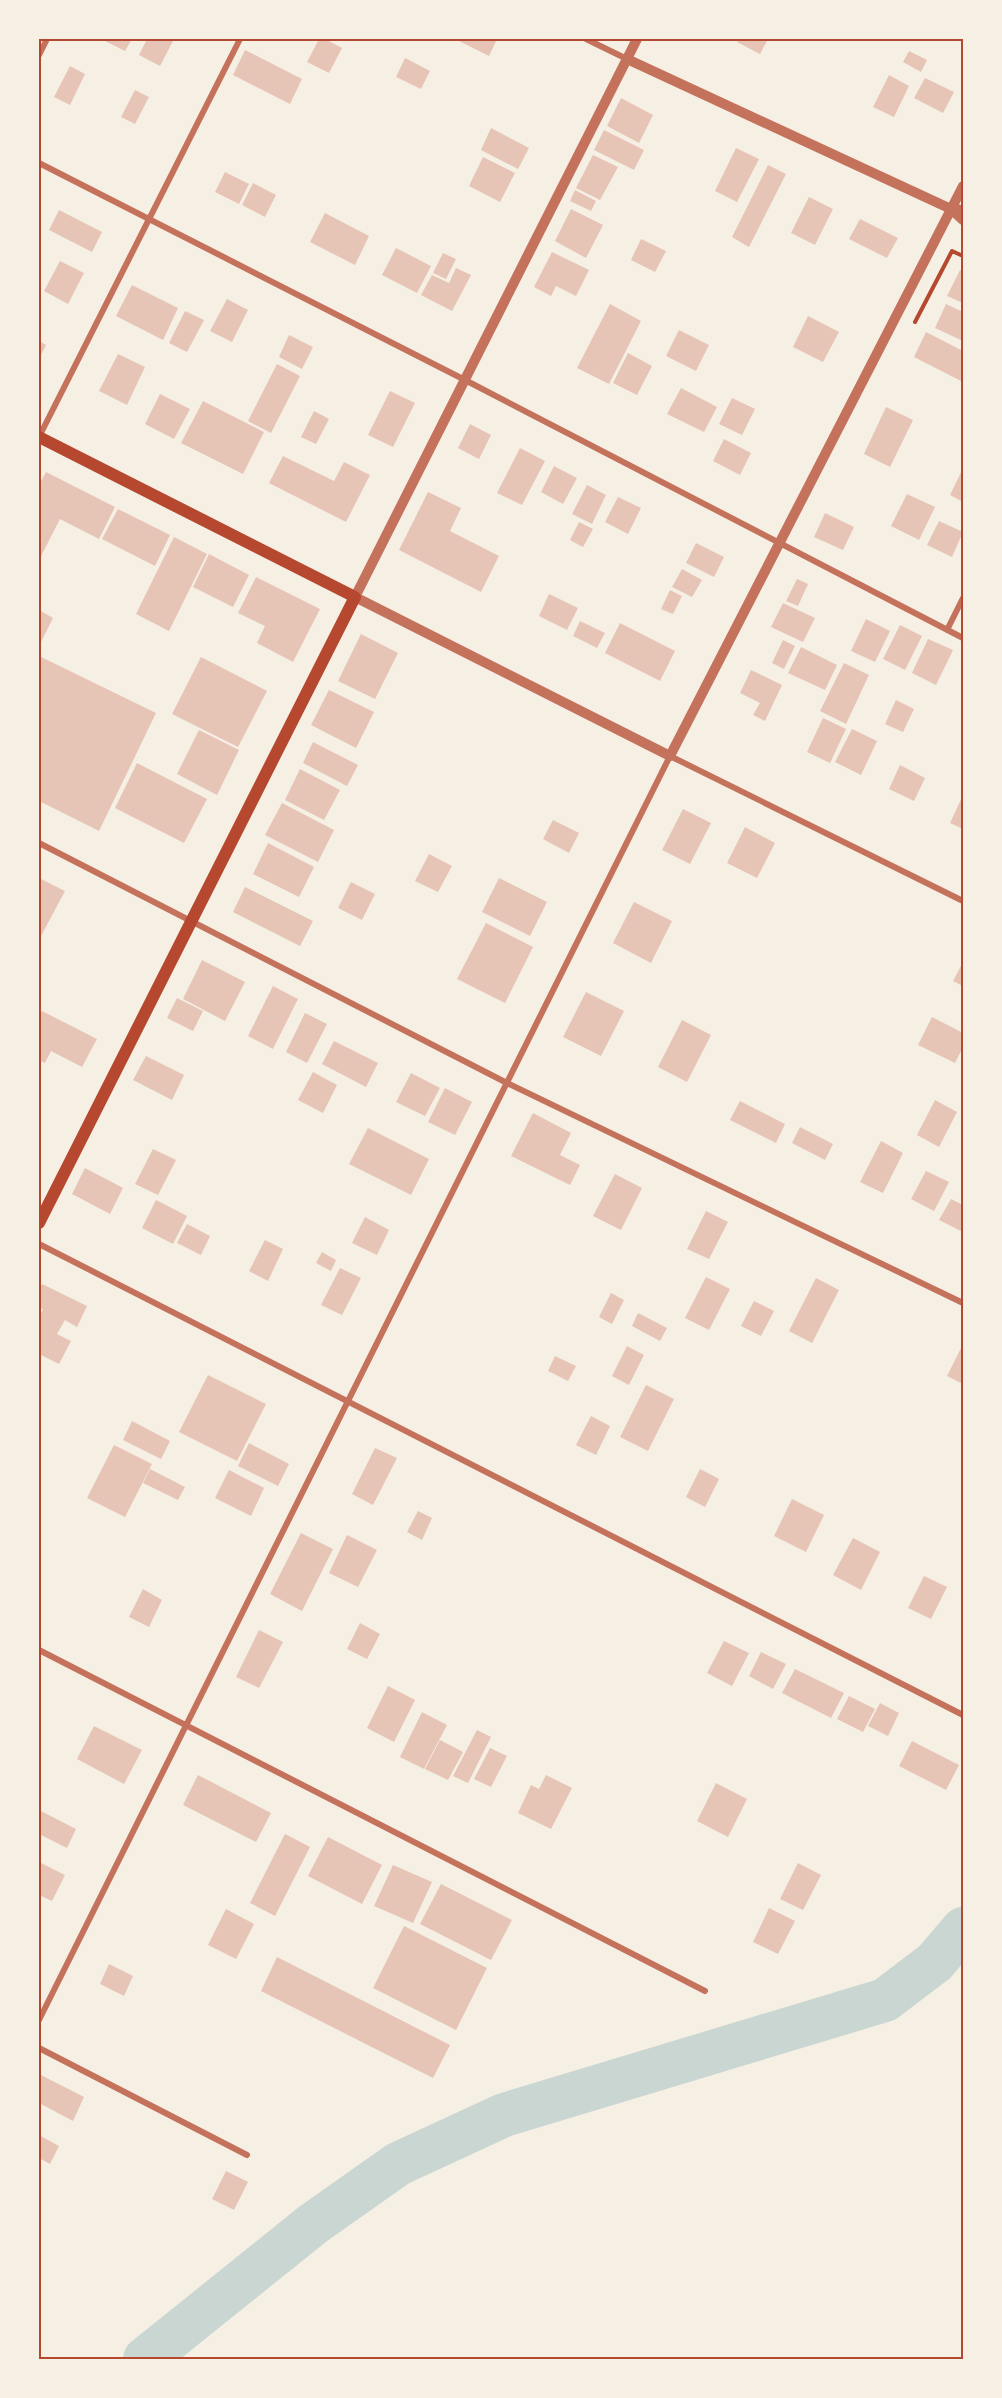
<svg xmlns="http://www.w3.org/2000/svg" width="1002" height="2398" viewBox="0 0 1002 2398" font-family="'DejaVu Sans',sans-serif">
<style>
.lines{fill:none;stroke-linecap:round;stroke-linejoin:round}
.river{stroke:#c9d6d2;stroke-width:44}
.building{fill:#e6c5b7}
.path{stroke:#b5482f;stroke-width:4}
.minor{stroke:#c5725c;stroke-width:6}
.tertiary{stroke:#c5725c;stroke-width:10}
.secondary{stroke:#b5482f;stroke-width:12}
.neatline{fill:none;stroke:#b5482f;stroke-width:2}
</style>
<rect width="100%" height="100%" fill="#f6efe4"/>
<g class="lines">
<path class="river" d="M 145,2359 L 313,2224 L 398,2164 L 504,2115 L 885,2000 L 935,1962 L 963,1929"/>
</g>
<path class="building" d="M 101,39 L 132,39 L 125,51 Z
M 147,39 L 174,39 L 160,66 L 139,55 Z
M 319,39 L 325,39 L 342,48 L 329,73 L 307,62 Z
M 455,39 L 497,39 L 489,56 Z
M 739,39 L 768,39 L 760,54 L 737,42 Z
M 245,50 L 302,79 L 290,104 L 233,75 Z
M 909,51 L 927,60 L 921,72 L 903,62 Z
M 405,58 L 430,71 L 421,89 L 396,77 Z
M 70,66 L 85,74 L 70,105 L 54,97 Z
M 889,75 L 909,86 L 894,117 L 873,107 Z
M 925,78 L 954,92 L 943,113 L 914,98 Z
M 135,90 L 149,97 L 135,124 L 121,117 Z
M 621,98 L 653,115 L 639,143 L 607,126 Z
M 491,128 L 529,148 L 518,169 L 481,150 Z
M 604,130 L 644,150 L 634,170 L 594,150 Z
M 736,148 L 759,159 L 737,202 L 715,191 Z
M 593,155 L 618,167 L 600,200 L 576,188 Z
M 483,157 L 515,173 L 500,202 L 469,186 Z
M 768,165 L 786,174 L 749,247 L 732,237 Z
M 225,172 L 249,184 L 239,204 L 215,192 Z
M 253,183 L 276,195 L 265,217 L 242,205 Z
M 575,190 L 596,201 L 591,211 L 570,201 Z
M 809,197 L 833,209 L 815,245 L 791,233 Z
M 571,209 L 603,225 L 586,258 L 555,241 Z
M 59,210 L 102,232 L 92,252 L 49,230 Z
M 325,213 L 369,236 L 355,265 L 310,242 Z
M 860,219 L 898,238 L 887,258 L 849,239 Z
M 641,239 L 666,251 L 655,272 L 631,260 Z
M 396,248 L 431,266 L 417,293 L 382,275 Z
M 552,252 L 589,270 L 576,296 L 556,286 L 551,296 L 534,287 Z
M 443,253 L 456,259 L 446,279 L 433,273 Z
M 60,261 L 84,273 L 68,304 L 44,291 Z
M 456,268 L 471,275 L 452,311 L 421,295 L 432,275 L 449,283 Z
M 960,270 L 963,272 L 963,303 L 947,296 Z
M 132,285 L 178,308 L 163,340 L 116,316 Z
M 227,299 L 248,310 L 232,342 L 210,331 Z
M 610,304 L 641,321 L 609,384 L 577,368 Z
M 946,304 L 963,312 L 963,341 L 935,328 Z
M 185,311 L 204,320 L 187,352 L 169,343 Z
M 808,316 L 839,332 L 823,362 L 793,347 Z
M 679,330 L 709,345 L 696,371 L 666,356 Z
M 926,332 L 963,351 L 963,382 L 914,357 Z
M 289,335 L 313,347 L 302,369 L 279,357 Z
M 39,341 L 46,345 L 39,359 Z
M 628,353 L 652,366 L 637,395 L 613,383 Z
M 118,354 L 145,367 L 127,405 L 99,391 Z
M 277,364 L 300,376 L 271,433 L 248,421 Z
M 681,388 L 717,407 L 704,432 L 667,414 Z
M 390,391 L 415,403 L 393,447 L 368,435 Z
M 160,394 L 190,409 L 174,439 L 145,424 Z
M 732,398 L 755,409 L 742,435 L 719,424 Z
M 203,401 L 264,432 L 243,474 L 181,443 Z
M 886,407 L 913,420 L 890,467 L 864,454 Z
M 314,411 L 329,419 L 316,444 L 301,437 Z
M 470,424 L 491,435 L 479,459 L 458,448 Z
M 724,439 L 751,453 L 740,475 L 713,461 Z
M 520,448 L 545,461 L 522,505 L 497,493 Z
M 283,456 L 334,481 L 344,462 L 370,475 L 346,522 L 269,483 Z
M 554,466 L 577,478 L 563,504 L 541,492 Z
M 963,468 L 963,502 L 950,495 Z
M 46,472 L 115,507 L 99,539 L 60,519 L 39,560 L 39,485 Z
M 587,485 L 606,495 L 592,524 L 572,514 Z
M 428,492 L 461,508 L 450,531 L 499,556 L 481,592 L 399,550 Z
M 907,494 L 935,507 L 919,540 L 891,526 Z
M 618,497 L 641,508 L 628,534 L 605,522 Z
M 118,509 L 170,535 L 155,566 L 102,539 Z
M 825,513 L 854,527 L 843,550 L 814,537 Z
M 939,521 L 963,532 L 952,557 L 927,545 Z
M 579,522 L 593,529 L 583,547 L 570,540 Z
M 174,537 L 207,554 L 169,631 L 136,614 Z
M 696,543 L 724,557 L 714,577 L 686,563 Z
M 209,554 L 249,575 L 233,607 L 193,587 Z
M 682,569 L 702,580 L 692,597 L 672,587 Z
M 256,577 L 320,609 L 293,662 L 257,643 L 265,626 L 238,613 Z
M 797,579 L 808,584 L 798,606 L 786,601 Z
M 670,590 L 682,596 L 673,614 L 661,609 Z
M 549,594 L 578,608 L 567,630 L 539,616 Z
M 783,603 L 815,618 L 803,642 L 771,627 Z
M 39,610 L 53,618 L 39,646 Z
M 866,619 L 890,631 L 875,662 L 851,651 Z
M 580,621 L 605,633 L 597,648 L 573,636 Z
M 620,623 L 675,651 L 660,681 L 605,653 Z
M 900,625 L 922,636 L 905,670 L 883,659 Z
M 361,634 L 398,653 L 375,699 L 338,681 Z
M 928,639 L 953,650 L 936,685 L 912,673 Z
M 783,640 L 795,646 L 784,669 L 772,663 Z
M 801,647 L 837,665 L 825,690 L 788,673 Z
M 39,656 L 156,713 L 99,831 L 39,801 Z
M 201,657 L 267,691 L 238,747 L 172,714 Z
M 844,663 L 869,675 L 846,724 L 820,711 Z
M 751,670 L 782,685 L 765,721 L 753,715 L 760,703 L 740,693 Z
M 329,690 L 374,712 L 356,748 L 311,725 Z
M 896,700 L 914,709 L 903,732 L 885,724 Z
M 823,718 L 846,729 L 830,763 L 807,752 Z
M 852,729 L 877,741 L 861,775 L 835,762 Z
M 199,730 L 239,750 L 217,795 L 177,774 Z
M 313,742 L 358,765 L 347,786 L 303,763 Z
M 137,763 L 207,799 L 184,843 L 115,808 Z
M 900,765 L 925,778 L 914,801 L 889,789 Z
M 300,769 L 340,790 L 324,820 L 285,800 Z
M 963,795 L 963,829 L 950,823 Z
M 282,803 L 334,830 L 318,862 L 265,835 Z
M 683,809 L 711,823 L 690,864 L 662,850 Z
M 553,820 L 579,833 L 569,853 L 543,839 Z
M 745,827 L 775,843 L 757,878 L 727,863 Z
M 268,843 L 314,867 L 299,897 L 253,874 Z
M 429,854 L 452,866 L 438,892 L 415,881 Z
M 39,878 L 65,891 L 41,936 L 39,935 Z
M 499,878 L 547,902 L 530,936 L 482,912 Z
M 351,882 L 375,894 L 362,920 L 338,908 Z
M 245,887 L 313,921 L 300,946 L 233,912 Z
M 634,902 L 672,921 L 651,963 L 613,943 Z
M 486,923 L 533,947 L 505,1003 L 457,979 Z
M 202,960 L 245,982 L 225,1021 L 183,999 Z
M 963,962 L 963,986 L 953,981 Z
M 273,986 L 298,999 L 273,1049 L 248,1036 Z
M 586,992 L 624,1011 L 601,1056 L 563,1037 Z
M 177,998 L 203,1011 L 193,1031 L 167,1018 Z
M 42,1011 L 97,1039 L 82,1067 L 51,1051 L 45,1063 L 39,1060 L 39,1017 Z
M 305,1013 L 327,1024 L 307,1063 L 286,1052 Z
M 932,1017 L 963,1033 L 963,1047 L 955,1063 L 918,1045 Z
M 682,1020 L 711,1035 L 687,1082 L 658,1067 Z
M 334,1041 L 378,1063 L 366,1087 L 322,1064 Z
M 146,1056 L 184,1075 L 172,1100 L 133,1080 Z
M 313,1072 L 337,1085 L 323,1113 L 298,1100 Z
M 411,1073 L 440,1088 L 425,1116 L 396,1102 Z
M 445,1088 L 472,1102 L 455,1135 L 428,1122 Z
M 935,1100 L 957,1112 L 939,1147 L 917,1135 Z
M 740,1101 L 785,1124 L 776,1143 L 730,1120 Z
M 533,1113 L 571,1133 L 560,1155 L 580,1165 L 570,1185 L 511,1156 Z
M 800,1127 L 833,1144 L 825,1160 L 792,1143 Z
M 368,1128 L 429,1159 L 411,1195 L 349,1164 Z
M 881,1141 L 903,1153 L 883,1193 L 860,1182 Z
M 153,1149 L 176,1160 L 158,1195 L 135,1184 Z
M 85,1168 L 123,1188 L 110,1214 L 72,1194 Z
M 926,1171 L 949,1182 L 934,1211 L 911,1199 Z
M 615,1174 L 642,1188 L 621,1230 L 593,1216 Z
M 951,1199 L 963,1205 L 963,1232 L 939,1220 Z
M 156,1200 L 187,1216 L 173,1244 L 142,1228 Z
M 706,1211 L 728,1222 L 709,1259 L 687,1249 Z
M 365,1217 L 389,1230 L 377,1255 L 352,1243 Z
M 187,1224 L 210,1236 L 201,1255 L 177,1243 Z
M 265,1240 L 283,1249 L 268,1281 L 249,1271 Z
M 322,1252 L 336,1260 L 331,1271 L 316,1263 Z
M 340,1268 L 361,1278 L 342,1315 L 321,1305 Z
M 706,1277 L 730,1289 L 709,1330 L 685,1318 Z
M 816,1278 L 839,1290 L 812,1343 L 789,1331 Z
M 42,1284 L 87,1306 L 77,1327 L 65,1320 L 57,1334 L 71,1341 L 59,1364 L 39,1354 L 39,1317 L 43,1309 L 39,1307 L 39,1290 Z
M 611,1293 L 624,1300 L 612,1324 L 599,1317 Z
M 754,1301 L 774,1311 L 761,1336 L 741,1326 Z
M 638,1313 L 667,1328 L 660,1341 L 632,1326 Z
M 963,1344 L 963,1384 L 947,1376 Z
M 627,1346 L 644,1355 L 629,1385 L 612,1376 Z
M 555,1356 L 576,1366 L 568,1381 L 548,1371 Z
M 208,1375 L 266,1404 L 237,1461 L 179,1432 Z
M 646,1385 L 674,1399 L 648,1451 L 620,1437 Z
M 591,1416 L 610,1426 L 596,1455 L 576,1445 Z
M 132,1421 L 170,1441 L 161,1459 L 123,1440 Z
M 249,1443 L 289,1464 L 278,1486 L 238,1466 Z
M 114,1445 L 152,1464 L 125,1517 L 87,1498 Z
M 375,1448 L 397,1458 L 373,1505 L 352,1494 Z
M 150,1469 L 185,1487 L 178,1500 L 143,1483 Z
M 700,1469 L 719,1479 L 705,1507 L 686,1497 Z
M 229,1470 L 264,1488 L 251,1516 L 215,1498 Z
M 792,1499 L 824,1515 L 806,1552 L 774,1536 Z
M 418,1511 L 432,1518 L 422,1540 L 407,1532 Z
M 301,1533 L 333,1549 L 302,1611 L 270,1594 Z
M 347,1535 L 377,1550 L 358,1587 L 329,1573 Z
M 853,1538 L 880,1552 L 861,1590 L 833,1575 Z
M 924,1576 L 947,1587 L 931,1619 L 908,1608 Z
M 143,1589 L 162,1600 L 149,1627 L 129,1617 Z
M 360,1623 L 380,1634 L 367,1659 L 347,1649 Z
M 259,1630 L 283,1642 L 259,1688 L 236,1677 Z
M 724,1641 L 749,1653 L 732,1686 L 707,1673 Z
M 761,1652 L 786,1664 L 773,1689 L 749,1676 Z
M 795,1669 L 844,1693 L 831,1718 L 782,1693 Z
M 388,1686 L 415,1700 L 394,1742 L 367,1728 Z
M 849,1696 L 875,1709 L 863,1732 L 837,1719 Z
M 880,1703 L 899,1713 L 888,1736 L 868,1726 Z
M 422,1712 L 447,1725 L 424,1769 L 400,1757 Z
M 94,1726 L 142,1750 L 124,1784 L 77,1759 Z
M 477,1730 L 491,1737 L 468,1783 L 453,1776 Z
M 440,1740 L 463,1752 L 448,1780 L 425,1769 Z
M 912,1741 L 959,1765 L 946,1790 L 899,1766 Z
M 490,1748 L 507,1756 L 491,1787 L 474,1779 Z
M 198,1775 L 271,1813 L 256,1842 L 183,1805 Z
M 546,1775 L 572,1788 L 551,1829 L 518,1813 L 531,1785 L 539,1789 Z
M 716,1783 L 747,1799 L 728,1837 L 697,1821 Z
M 39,1810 L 76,1829 L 67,1848 L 39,1834 Z
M 285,1834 L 310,1847 L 275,1916 L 250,1903 Z
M 328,1837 L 382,1865 L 362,1904 L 308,1876 Z
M 41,1863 L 65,1875 L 52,1901 L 39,1895 L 39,1868 Z
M 798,1863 L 821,1875 L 803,1910 L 780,1899 Z
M 393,1865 L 432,1882 L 413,1923 L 374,1906 Z
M 441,1884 L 512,1920 L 491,1960 L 420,1924 Z
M 769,1908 L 795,1921 L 778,1954 L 753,1942 Z
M 226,1909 L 254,1924 L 236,1959 L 208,1945 Z
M 404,1926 L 487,1968 L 456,2030 L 373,1988 Z
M 277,1957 L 450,2045 L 433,2078 L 261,1991 Z
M 109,1964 L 133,1976 L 124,1996 L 100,1984 Z
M 39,2074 L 84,2097 L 73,2121 L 39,2103 Z
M 39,2135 L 59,2146 L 50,2164 L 39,2158 Z
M 226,2171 L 248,2182 L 234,2210 L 212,2199 Z"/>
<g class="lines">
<path class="path" d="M 915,322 L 952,251 L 963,256"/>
<path class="minor" d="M 586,39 L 627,59
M 39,55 L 47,39
M 39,163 L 465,380 L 963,638
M 39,437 L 240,39
M 947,630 L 963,598
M 39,843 L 507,1083 L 963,1303
M 39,1244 L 963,1715
M 39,1650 L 705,1991
M 39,2020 L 670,756 L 963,901
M 39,2048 L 247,2155"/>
<path class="tertiary" d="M 637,39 L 355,597 L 670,756 L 963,186
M 627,59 L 951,209
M 963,210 L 951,209 L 963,220"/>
<path class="secondary" d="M 39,437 L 355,597 L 39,1223"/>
</g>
<rect width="1002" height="2398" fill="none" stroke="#f6efe4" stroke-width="81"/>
<rect x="40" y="40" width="922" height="2318" class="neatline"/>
</svg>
